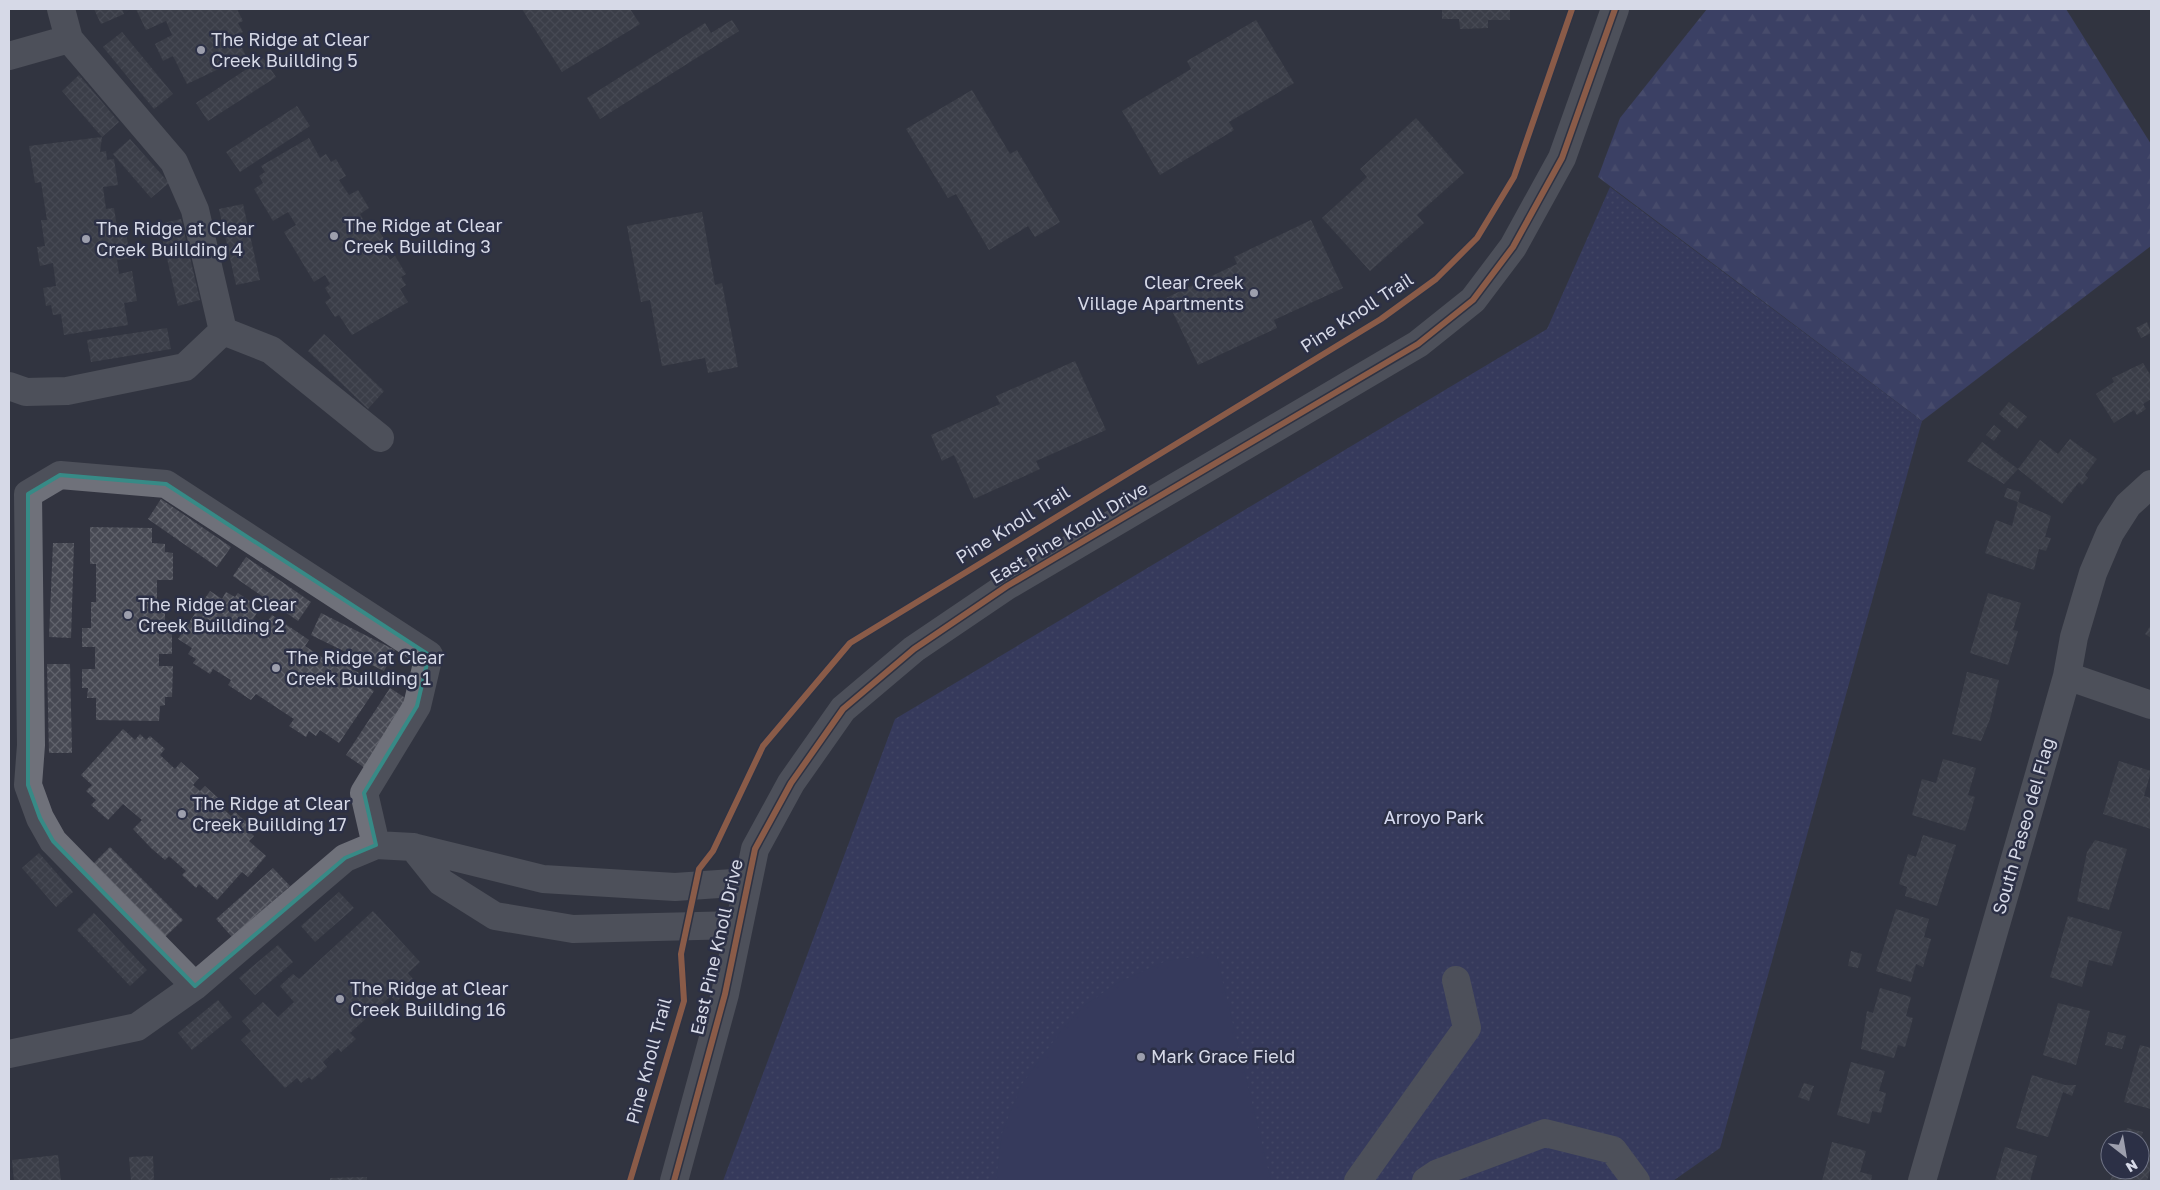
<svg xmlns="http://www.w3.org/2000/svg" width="2160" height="1190" viewBox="0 0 2160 1190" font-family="'Golos Text',sans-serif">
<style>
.forest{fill:url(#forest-firs)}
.park{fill:url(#park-dots)}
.garden{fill:#3c417e}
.building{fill:url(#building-cross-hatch)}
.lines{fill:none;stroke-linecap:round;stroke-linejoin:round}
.minor{stroke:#6f717a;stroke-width:28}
.cycleway-casing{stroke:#2c3046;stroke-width:9}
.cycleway{stroke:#f68b52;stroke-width:6}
.marked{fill:none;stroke:#378a86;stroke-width:4;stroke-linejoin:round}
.poi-dot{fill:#9d9fad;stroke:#2c3046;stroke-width:2}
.labels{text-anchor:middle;stroke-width:5;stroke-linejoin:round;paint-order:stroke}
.poi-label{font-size:18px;fill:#d6d9e7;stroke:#2c3046;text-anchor:start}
.street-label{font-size:18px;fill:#d6d9e7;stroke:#2c3046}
.park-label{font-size:18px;fill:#d6daf0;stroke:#2c3046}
</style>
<defs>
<pattern id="forest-firs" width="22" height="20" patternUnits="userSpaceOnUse" patternTransform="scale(1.25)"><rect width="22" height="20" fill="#484e90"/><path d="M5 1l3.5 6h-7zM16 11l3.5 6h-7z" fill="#6267a0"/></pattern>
<pattern id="park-dots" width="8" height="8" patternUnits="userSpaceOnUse" patternTransform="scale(1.25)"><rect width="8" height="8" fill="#3c417e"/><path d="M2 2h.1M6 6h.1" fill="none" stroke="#575c90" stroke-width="1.8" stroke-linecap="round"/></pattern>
<pattern id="building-cross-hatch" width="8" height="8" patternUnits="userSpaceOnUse" patternTransform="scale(1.25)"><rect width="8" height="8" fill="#474953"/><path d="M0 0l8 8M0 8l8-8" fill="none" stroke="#61636c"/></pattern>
</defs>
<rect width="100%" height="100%" fill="#323440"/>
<path class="forest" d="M 1707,9 L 2066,9 L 2151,144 L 2151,246 L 1922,421 L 1598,177 L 1620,118 Z"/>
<path class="park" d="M 1610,187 L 1922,421 L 1720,1148 L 1673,1181 L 723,1181 L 895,719 L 1547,329 Z"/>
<path class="garden" d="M 1216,954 L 1271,1181 L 996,1181 L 1002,1133 L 1022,1084 L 1061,1031 L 1084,1006 L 1117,983 L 1166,961 Z"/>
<path class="building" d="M 94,9 L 122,9 L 124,14 L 101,24 Z
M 136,9 L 237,9 L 243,21 L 238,23 L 243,32 L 236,35 L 246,56 L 187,84 L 173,56 L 163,61 L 155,44 L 172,35 L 166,21 L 146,30 Z
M 522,9 L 630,9 L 640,24 L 562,72 Z
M 1442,9 L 1510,9 L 1510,20 L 1488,20 L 1488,28 L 1460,29 L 1459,19 L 1442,19 Z
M 732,20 L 739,31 L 600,119 L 587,98 L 705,23 L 711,33 Z
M 1256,20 L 1294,83 L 1229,122 L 1234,130 L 1160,175 L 1122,111 L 1191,69 L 1187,61 Z
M 122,32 L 173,94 L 154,109 L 103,47 Z
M 263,58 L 276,77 L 208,121 L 196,103 Z
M 79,75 L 119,122 L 102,137 L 62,91 Z
M 972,90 L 1010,154 L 1017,150 L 1060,222 L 1035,237 L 1028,226 L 989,250 L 956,194 L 948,198 L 906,129 Z
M 297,106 L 310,126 L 240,172 L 226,152 Z
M 1416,118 L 1464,173 L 1417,215 L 1424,223 L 1370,271 L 1322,218 L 1367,177 L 1360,169 Z
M 102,137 L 100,152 L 106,151 L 107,160 L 114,159 L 118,185 L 103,187 L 106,209 L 114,208 L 118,233 L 126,232 L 130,258 L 117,260 L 119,274 L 132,271 L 137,301 L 124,303 L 128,325 L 64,335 L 61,314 L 53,315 L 51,305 L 46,306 L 43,288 L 56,286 L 53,263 L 40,266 L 37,247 L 45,246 L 41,220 L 47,220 L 41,182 L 35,183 L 29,146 Z
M 309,138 L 320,158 L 326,154 L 331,162 L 336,159 L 346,176 L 339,180 L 349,195 L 358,190 L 369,208 L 360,214 L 367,226 L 374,223 L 384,239 L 379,242 L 390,260 L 395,256 L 406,274 L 401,277 L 406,285 L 400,289 L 408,302 L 352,335 L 339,315 L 335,317 L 325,302 L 331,298 L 325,288 L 330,284 L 325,275 L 314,282 L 284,232 L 296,225 L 288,212 L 273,221 L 254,189 L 263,183 L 259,176 L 265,172 L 261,166 Z
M 130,139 L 169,183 L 151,198 L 113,154 Z
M 243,204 L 260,280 L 236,285 L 219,209 Z
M 702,212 L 715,285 L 722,283 L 738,367 L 708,373 L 705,358 L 662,366 L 650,300 L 641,302 L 627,226 Z
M 181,219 L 200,300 L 178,306 L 159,224 Z
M 1311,220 L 1343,288 L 1274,320 L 1277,328 L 1198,365 L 1166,298 L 1237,264 L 1234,257 Z
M 2147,322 L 2151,333 L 2141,338 L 2136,328 Z
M 167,328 L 171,349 L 91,362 L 87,340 Z
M 324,334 L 384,391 L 368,409 L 308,351 Z
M 1075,361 L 1106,430 L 1036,461 L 1040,469 L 974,499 L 954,455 L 942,461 L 931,435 L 1000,404 L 996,396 Z
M 2143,363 L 2151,376 L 2151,399 L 2143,404 L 2146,409 L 2137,415 L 2134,410 L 2114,423 L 2096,394 L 2114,382 L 2112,378 Z
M 2009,402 L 2027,417 L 2017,429 L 1999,414 Z
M 1994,425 L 2001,431 L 1994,441 L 1986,435 Z
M 2070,439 L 2097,459 L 2085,475 L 2088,478 L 2082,485 L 2079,482 L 2062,504 L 2018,469 L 2004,484 L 1967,461 L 1982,442 L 2018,469 L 2040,440 L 2058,454 Z
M 2007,488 L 2021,492 L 2018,502 L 2004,497 Z
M 161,499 L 231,547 L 217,567 L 148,519 Z
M 2018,502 L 2051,516 L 2045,537 L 2051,538 L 2046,551 L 2039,549 L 2034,570 L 1985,553 L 1996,520 L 2012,526 Z
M 90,527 L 152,528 L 152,543 L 165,544 L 165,552 L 173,553 L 173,580 L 157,580 L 157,604 L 165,604 L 165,626 L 172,626 L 172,654 L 159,654 L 159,666 L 173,666 L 172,697 L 165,697 L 165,705 L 160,706 L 159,721 L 96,720 L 96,698 L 87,698 L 88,688 L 82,688 L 82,669 L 95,669 L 95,647 L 82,647 L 82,628 L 91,628 L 91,602 L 96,602 L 96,564 L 90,564 Z
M 53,543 L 74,543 L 71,638 L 49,637 Z
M 246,557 L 311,602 L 298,621 L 233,576 Z
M 210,591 L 222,599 L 226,592 L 235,597 L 238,593 L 260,608 L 253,619 L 264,626 L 272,615 L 309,640 L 305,646 L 337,667 L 341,661 L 371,681 L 368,687 L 374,691 L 339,743 L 320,730 L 316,736 L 309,731 L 306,737 L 289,726 L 294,719 L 256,694 L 251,700 L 228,685 L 231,680 L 213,669 L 210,674 L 193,663 L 196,659 L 188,654 L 192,648 L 178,639 Z
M 1988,593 L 2021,603 L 2013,630 L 2018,631 L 2008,665 L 1970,653 Z
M 321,613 L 395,650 L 384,671 L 311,635 Z
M 2151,625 L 2151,638 L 2145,634 Z
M 47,664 L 70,664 L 72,753 L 49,753 Z
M 1967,672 L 1999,680 L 1990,719 L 1981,741 L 1952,734 Z
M 390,688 L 410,701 L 365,768 L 346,755 Z
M 123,729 L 135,740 L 140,734 L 146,740 L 150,736 L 165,749 L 160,755 L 175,769 L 181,762 L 199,778 L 193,785 L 200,791 L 205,786 L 219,799 L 216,802 L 231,816 L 235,812 L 251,826 L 247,829 L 254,836 L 249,841 L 266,856 L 248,877 L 242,872 L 217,900 L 199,884 L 196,888 L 182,875 L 186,871 L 169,856 L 165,860 L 151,848 L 133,829 L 142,820 L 123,804 L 108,820 L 91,805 L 96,800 L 86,791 L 92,785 L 81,775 Z
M 1943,759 L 1976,768 L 1968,795 L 1975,797 L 1965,831 L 1912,815 L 1922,779 L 1936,783 Z
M 2119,761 L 2151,771 L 2144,796 L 2151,798 L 2151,829 L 2103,814 Z
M 1923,835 L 1956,845 L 1937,906 L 1905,896 L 1907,887 L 1899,884 L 1908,854 L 1916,857 Z
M 2095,840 L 2127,849 L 2109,910 L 2077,901 L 2087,852 Z
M 110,847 L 183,920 L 165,937 L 93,864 Z
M 39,853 L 73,892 L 56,907 L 22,868 Z
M 273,868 L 290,886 L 232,937 L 216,919 Z
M 339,892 L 354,908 L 315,942 L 301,926 Z
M 1896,909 L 1929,919 L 1924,937 L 1931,939 L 1923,967 L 1916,964 L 1911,982 L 1876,971 Z
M 373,911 L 420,962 L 408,973 L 413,979 L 406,984 L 410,989 L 396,1002 L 391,996 L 350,1033 L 356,1039 L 341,1052 L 338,1048 L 323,1062 L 327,1067 L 312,1080 L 309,1077 L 301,1083 L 297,1078 L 285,1088 L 241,1040 L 251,1031 L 242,1021 L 263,1002 L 278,1017 L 294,1002 L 280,986 L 293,974 L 299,979 Z
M 94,913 L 147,970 L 130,986 L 77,930 Z
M 2068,916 L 2122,932 L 2112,966 L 2089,960 L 2082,987 L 2050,977 Z
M 278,945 L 293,962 L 255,995 L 239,978 Z
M 1851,951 L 1862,954 L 1858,968 L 1848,966 Z
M 1880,988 L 1911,997 L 1906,1016 L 1913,1018 L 1905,1047 L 1898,1045 L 1894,1058 L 1861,1049 L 1867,1011 L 1873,1013 Z
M 218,1000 L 232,1017 L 192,1050 L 178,1033 Z
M 2058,1003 L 2090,1011 L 2076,1065 L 2043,1055 Z
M 2108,1032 L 2126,1036 L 2122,1049 L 2105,1045 Z
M 2140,1045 L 2151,1048 L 2151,1109 L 2124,1102 Z
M 1851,1062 L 1885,1071 L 1879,1091 L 1886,1093 L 1881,1113 L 1872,1111 L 1869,1124 L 1837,1115 Z
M 2032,1075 L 2065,1085 L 2076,1085 L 2072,1096 L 2063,1092 L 2048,1137 L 2016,1128 Z
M 1804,1083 L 1814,1086 L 1809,1101 L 1798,1097 Z
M 2127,1128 L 2143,1132 L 2140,1140 L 2124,1139 Z
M 1832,1142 L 1866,1151 L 1860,1172 L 1872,1175 L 1871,1181 L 1822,1181 Z
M 2005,1147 L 2037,1156 L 2030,1181 L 1995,1181 Z
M 2140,1152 L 2151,1155 L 2151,1167 L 2147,1181 L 2110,1181 L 2114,1170 L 2140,1170 Z
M 58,1155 L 61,1181 L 14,1181 L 12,1160 Z
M 153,1156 L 154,1181 L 131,1181 L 129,1157 Z
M 367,1177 L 367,1181 L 330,1181 L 330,1178 Z"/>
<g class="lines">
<path class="minor" d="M 61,9 L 69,39 L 174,162 L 195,210 L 223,331
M 9,56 L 69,39
M 9,386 L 26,392 L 67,391 L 185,367 L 223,331 L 271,350 L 380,438
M 2067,676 L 2151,705
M 413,847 L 441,882 L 495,916 L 573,929 L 739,925
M 195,986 L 53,841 L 40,818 L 28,785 L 31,745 L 28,494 L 60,475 L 166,484 L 429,655 L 417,706 L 364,793 L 376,845
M 9,1054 L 137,1027 L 195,986 L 345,858 L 376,845 L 413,847 L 543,879 L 675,887 L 748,882
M 674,1181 L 725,994 L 755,849 L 791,783 L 843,709 L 914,649 L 1007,586 L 1418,344 L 1473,300 L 1513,247 L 1562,158 L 1615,9
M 1358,1181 L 1467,1028 L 1456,980
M 1426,1181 L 1438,1173 L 1545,1133 L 1613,1150 L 1636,1181
M 1922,1181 L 2037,782 L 2067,676 L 2074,637 L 2093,573 L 2110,533 L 2128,505 L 2151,484"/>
<g class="cycleway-casing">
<path id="cycleway" d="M 630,1181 L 684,1001 L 681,954 L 699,869 L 713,851 L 763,746 L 850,643 L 1381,319 L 1436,279 L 1477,238 L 1514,177 L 1572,9
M 674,1181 L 725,994 L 755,849 L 791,783 L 843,709 L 914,649 L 1007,586 L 1418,344 L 1473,300 L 1513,247 L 1562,158 L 1615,9"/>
</g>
<use href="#cycleway" class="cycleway"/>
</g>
<path d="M0 0H2160V1190H0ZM 60,475 L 166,484 L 429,655 L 417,706 L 364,793 L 376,845 L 345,858 L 195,986 L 53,841 L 40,818 L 28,785 L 28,494 Z" fill="#323440" fill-opacity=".55" fill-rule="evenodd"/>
<path class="marked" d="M 60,475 L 166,484 L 429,655 L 417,706 L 364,793 L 376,845 L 345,858 L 195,986 L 53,841 L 40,818 L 28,785 L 28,494 Z"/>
<g class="poi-dot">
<circle cx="201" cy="50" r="5"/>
<circle cx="334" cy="236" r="5"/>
<circle cx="86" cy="239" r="5"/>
<circle cx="1254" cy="293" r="5"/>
<circle cx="128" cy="615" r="5"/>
<circle cx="276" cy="668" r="5"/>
<circle cx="182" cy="814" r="5"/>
<circle cx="340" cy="999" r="5"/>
<circle cx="1141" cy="1057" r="5"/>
</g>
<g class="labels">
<g class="poi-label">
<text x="211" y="46">The Ridge at Clear<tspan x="211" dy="21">Creek Buillding 5</tspan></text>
<text x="344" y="232">The Ridge at Clear<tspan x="344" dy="21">Creek Buillding 3</tspan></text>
<text x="96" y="235">The Ridge at Clear<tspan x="96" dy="21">Creek Buillding 4</tspan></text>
<text x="1244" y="289" text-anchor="end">Clear Creek<tspan x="1244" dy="21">Village Apartments</tspan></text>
<text x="138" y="611">The Ridge at Clear<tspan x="138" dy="21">Creek Buillding 2</tspan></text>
<text x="286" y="664">The Ridge at Clear<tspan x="286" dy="21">Creek Buillding 1</tspan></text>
<text x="192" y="810">The Ridge at Clear<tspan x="192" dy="21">Creek Buillding 17</tspan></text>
<text x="350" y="995">The Ridge at Clear<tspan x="350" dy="21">Creek Buillding 16</tspan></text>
<text x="1151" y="1063">Mark Grace Field</text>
</g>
<g class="street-label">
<text transform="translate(1357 313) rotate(-33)" y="6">Pine Knoll Trail</text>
<text transform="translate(1013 525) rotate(-32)" y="6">Pine Knoll Trail</text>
<text transform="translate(1069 533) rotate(-31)" y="6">East Pine Knoll Drive</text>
<text transform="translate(2024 826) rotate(-74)" y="6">South Paseo del Flag</text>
<text transform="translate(717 947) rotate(-77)" y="6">East Pine Knoll Drive</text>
<text transform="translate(649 1061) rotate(-75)" y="6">Pine Knoll Trail</text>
</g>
<g class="park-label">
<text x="1434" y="824">Arroyo Park</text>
</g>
</g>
<rect width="2160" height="1190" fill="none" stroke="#d6d9e7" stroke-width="20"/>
<g transform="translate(2125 1155) rotate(149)"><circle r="24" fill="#2c3046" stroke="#707486"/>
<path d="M0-4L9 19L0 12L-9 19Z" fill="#9d9fad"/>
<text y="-8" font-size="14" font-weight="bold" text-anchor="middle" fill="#d6d9e7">N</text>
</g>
</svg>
